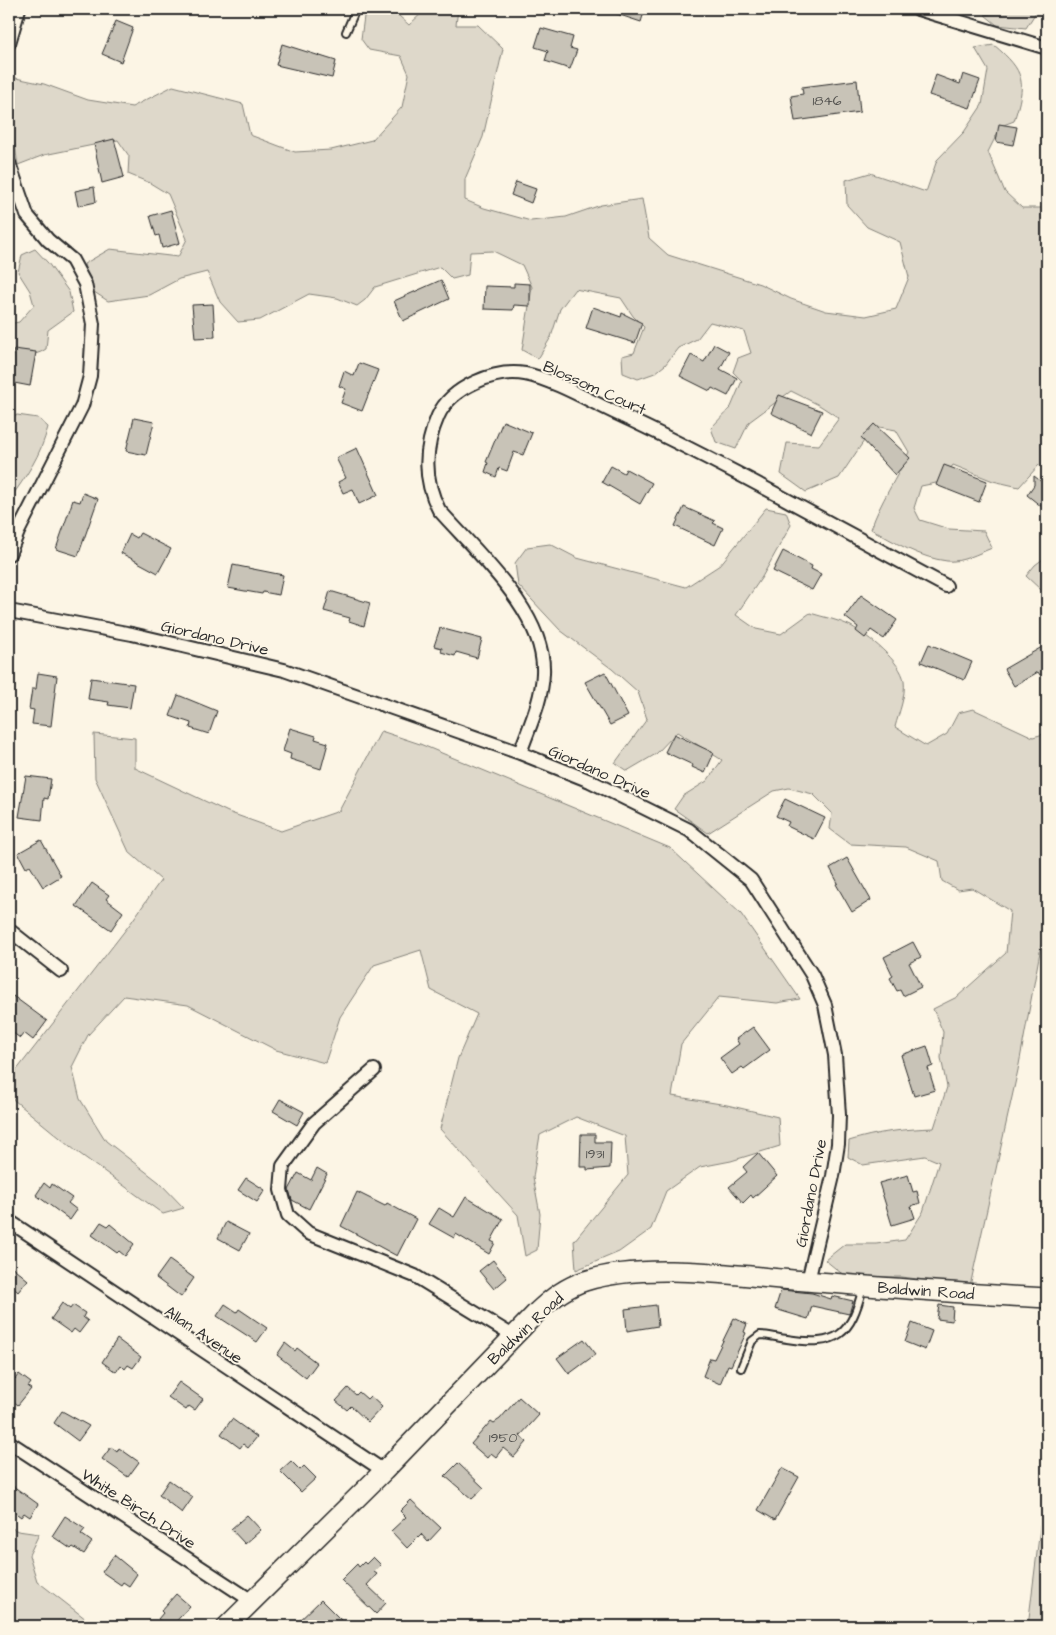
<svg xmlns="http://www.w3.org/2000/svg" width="1056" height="1635" viewBox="0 0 1056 1635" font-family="'Architects Daughter',sans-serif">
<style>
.green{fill:#ded8ca;stroke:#84827a}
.building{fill:#c8c3b7;stroke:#2b2b2b}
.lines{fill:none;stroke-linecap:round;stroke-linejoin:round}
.lane-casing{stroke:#2b2b2b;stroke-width:10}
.street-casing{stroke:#2b2b2b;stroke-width:16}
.secondary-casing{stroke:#2b2b2b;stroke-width:22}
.lane{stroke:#fcf5e5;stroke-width:6}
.street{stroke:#fcf5e5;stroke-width:12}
.secondary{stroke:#fcf5e5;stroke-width:19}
.labels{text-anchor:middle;stroke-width:4;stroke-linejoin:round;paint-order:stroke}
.number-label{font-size:14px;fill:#52514e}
.street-label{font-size:16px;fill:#2b2b2b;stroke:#fcf5e5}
</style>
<rect width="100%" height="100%" fill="#fcf5e5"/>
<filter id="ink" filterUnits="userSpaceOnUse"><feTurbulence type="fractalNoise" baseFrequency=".02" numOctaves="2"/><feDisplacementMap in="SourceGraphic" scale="10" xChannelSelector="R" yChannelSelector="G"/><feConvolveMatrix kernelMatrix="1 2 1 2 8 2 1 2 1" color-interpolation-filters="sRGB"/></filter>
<g filter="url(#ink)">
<path class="green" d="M 365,9 L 398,9 L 398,15 L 409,25 L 426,9 L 458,9 L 456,25 L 478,25 L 503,49 L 483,137 L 465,179 L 465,200 L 484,208 L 531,221 L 566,217 L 601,205 L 642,199 L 649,238 L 668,255 L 760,284 L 791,299 L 826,311 L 866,316 L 896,309 L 909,277 L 900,242 L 867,227 L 847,205 L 846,180 L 870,173 L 926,192 L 937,160 L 964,132 L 982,105 L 988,70 L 975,48 L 994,45 C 1026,72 1026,82 1014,121 L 1001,126 L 988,152 L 1005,192 L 1022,208 L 1041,208 L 1047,204 L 1047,463 L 1039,465 L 1019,487 L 993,481 L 953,465 L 941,482 L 921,486 L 914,508 L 920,520 L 949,529 L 984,531 L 992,548 C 979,553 961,563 947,561 C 920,558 894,542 871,529 C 880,502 897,478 909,452 L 896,430 L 874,426 L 839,478 L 806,492 L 781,474 L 787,443 L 819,445 L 839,418 L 819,405 L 791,391 L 749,422 L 736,449 L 716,442 L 711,428 L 731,407 L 742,381 L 733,372 L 738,358 L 751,353 L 744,331 L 710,322 L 697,339 L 678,348 L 665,365 L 655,373 L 638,379 L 623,373 L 622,356 L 634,353 L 644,327 L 633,316 L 621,298 L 575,289 L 560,309 L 551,337 L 538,359 L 522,350 L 532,287 L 522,265 L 493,251 L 470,252 L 468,275 L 452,279 L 440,267 L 375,287 L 365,300 L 357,306 L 337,298 L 309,294 L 260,320 L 238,322 L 220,302 L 207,272 L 179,279 L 149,295 L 108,301 L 91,290 L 84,264 L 110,249 L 178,257 L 187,239 L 168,194 L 150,183 L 128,174 L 129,156 L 118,140 L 44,155 L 18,165 L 9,108 L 11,77 L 44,84 L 88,100 L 132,107 L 173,86 L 243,104 L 250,135 L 295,152 L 331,150 L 372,140 L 402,107 L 409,74 L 401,56 L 369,50 L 361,39 Z
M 1008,9 L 1038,9 L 1026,28 L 997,25 L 985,15 L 1005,11 Z
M 35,249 L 48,263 L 69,292 L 73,312 L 48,330 L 46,349 C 32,359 22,351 9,359 L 9,324 L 19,322 L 34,305 L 30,291 L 18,272 L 22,255 Z
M 17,415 L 38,418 L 48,427 C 41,455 26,477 9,500 L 9,418 Z
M 766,508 L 786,512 L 791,525 L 762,577 L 736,615 L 756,629 L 781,634 L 810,613 C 823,617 839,620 851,626 C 868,636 901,661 904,681 C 906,696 899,712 895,727 L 926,746 L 947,734 L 958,713 L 973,709 L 1033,737 L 1047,733 L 1047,914 L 1018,1070 L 970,1286 L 902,1277 L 846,1277 L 825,1260 L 845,1244 L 876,1244 L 905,1240 L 923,1212 L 939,1162 L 925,1156 L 863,1165 L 848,1157 L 849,1141 C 877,1132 904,1129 934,1128 L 947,1087 L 941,1058 L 943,1032 L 933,1009 L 957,997 L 1006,953 L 1010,911 L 972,888 L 958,890 L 942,881 L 939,861 L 906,847 L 850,844 L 830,829 L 832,813 L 813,794 L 789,788 L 774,791 L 708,833 L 674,809 L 683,796 L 707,781 L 722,760 L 677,732 L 656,754 L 627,771 L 615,763 L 647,719 L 638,692 L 612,669 L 560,630 L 518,585 L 515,563 L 527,547 L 550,544 L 577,558 L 686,587 L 720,565 Z
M 1047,556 L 1047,584 L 1041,590 L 1026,576 L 1035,565 Z
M 381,731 L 420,744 L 670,848 L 741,914 L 800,999 L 777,1003 L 719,997 L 681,1044 L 672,1096 L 727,1105 L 778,1117 L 780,1146 L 731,1161 L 700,1167 L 666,1191 L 651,1229 L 619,1252 L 576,1270 L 574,1241 L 628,1175 L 625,1136 L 576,1117 L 540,1135 L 533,1177 L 540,1214 L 537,1250 L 525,1256 L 518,1215 L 440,1129 L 458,1058 L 477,1014 L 431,990 L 421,950 L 374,965 L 340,1017 L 325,1063 L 276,1050 L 188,1005 L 124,996 L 88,1035 L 72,1067 L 80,1099 L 106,1141 L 159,1182 L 184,1208 L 163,1214 L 76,1151 L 9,1096 L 9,1080 L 130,924 L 161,880 L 129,852 L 95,778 L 94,734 L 135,738 L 135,768 L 228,812 L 281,831 L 339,811 Z
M 1047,1497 L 1047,1626 L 1028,1626 L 1042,1512 Z
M 9,1527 L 18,1531 L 39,1534 L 29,1555 L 37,1581 L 95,1626 L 9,1626 Z"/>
<path class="building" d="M 609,9 L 645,9 L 641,22 L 608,11 Z
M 116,21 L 133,28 L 121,62 L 102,54 Z
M 541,28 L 573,37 L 570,48 L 577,50 L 570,69 L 545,61 L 548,51 L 535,47 Z
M 282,44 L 336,61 L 332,78 L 276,65 Z
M 963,74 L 980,80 L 970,108 L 929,95 L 936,75 L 960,84 Z
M 857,80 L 860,112 L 795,121 L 791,96 L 803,94 L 802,87 Z
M 999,124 L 1017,127 L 1013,145 L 996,142 Z
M 114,139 L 124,177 L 102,183 L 94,144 Z
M 516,182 L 536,189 L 531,203 L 511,195 Z
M 94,187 L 96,202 L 78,206 L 75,191 Z
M 171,210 L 180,243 L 162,248 L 159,235 L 156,236 L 150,216 Z
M 441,280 L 449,299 L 403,321 L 394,301 Z
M 514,283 L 530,284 L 530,306 L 514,305 L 513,310 L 484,309 L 485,286 L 514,287 Z
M 213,304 L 215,337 L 195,338 L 192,305 Z
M 593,307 L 621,317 L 622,313 L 642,323 L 635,343 L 586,328 Z
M 714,344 L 729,352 L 720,369 L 737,378 L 728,396 L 712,388 L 710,391 L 680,376 L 691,355 L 704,362 Z
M 14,349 L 36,352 L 30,386 L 9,382 L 11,368 L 9,368 L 9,360 L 12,360 Z
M 359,363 L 378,370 L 362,411 L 341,403 L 346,389 L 339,386 L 344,371 L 354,376 Z
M 779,395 L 822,411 L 811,433 L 771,413 Z
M 134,418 L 154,422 L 146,455 L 126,451 Z
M 503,421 L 532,433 L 523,455 L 514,452 L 507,471 L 499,468 L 496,477 L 485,472 L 488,463 L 486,462 Z
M 874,424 L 910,458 L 895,475 L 861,438 Z
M 357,448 L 378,495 L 359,504 L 353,489 L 343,493 L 338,482 L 346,478 L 336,458 Z
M 944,465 L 987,481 L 979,502 L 936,485 Z
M 611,466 L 624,473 L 626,469 L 652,483 L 640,504 L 602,482 Z
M 1034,476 L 1047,486 L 1047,511 L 1027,495 L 1034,485 Z
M 83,493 L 98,499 L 78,556 L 56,549 L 73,500 L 80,502 Z
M 684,507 L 715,521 L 713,523 L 723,528 L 715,545 L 675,526 Z
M 140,533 L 171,549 L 158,573 L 121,553 L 130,534 L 137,538 Z
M 783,551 L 812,566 L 811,569 L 821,574 L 812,590 L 773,571 Z
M 233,565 L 283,575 L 279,595 L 263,592 L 262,594 L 228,588 Z
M 330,591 L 370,603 L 364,626 L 349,621 L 350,618 L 324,611 Z
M 861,595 L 897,620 L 884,639 L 871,630 L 865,638 L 856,631 L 858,627 L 845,617 Z
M 440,628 L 482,639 L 477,658 L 456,652 L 455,656 L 441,652 L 442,648 L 434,646 Z
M 929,644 L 972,662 L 964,680 L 921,662 Z
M 1042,647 L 1047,656 L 1047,670 L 1040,675 L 1038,672 L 1014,686 L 1004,669 Z
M 605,672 L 628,716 L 610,725 L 585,682 Z
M 38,673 L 57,676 L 51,726 L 32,724 L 34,710 L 29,709 L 32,689 L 36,689 Z
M 91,678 L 134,684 L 130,708 L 108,705 L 109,702 L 88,699 Z
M 178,695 L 217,711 L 209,734 L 190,728 L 191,723 L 170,716 Z
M 290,728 L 316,736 L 315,739 L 328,743 L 321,769 L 290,759 L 291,754 L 283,751 Z
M 674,734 L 714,753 L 705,773 L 692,767 L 693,765 L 665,752 Z
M 26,776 L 51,779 L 48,799 L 44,798 L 42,820 L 19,817 Z
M 785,799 L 825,818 L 814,839 L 787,826 L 789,822 L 776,816 Z
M 41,840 L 61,876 L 43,887 L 30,866 L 26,868 L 18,853 Z
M 847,858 L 871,900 L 852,912 L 836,884 L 838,883 L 830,868 Z
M 92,883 L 109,895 L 106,899 L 123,912 L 111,930 L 76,906 Z
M 913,942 L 921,957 L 909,963 L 921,987 L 903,996 L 900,990 L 897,991 L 890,978 L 893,976 L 884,957 Z
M 13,996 L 47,1021 L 33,1040 L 24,1033 L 20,1038 L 9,1030 L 9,1002 Z
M 753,1027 L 770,1050 L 744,1069 L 742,1067 L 732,1074 L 720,1058 L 739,1044 L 736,1039 Z
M 927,1046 L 933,1066 L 928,1068 L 935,1090 L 914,1096 L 901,1055 Z
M 280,1099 L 304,1112 L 297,1125 L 273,1111 Z
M 581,1134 L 595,1134 L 595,1142 L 611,1142 L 610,1168 L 587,1170 L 587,1167 L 580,1167 Z
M 758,1153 L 777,1176 L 753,1198 L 751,1195 L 743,1203 L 729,1187 L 747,1172 L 743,1167 Z
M 317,1168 L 327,1174 L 309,1209 L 292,1200 L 289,1190 L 298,1173 L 311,1180 Z
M 908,1175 L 913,1192 L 917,1191 L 920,1203 L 911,1206 L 915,1218 L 892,1225 L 879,1183 Z
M 246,1178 L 265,1190 L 257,1202 L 238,1190 Z
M 44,1183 L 50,1188 L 52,1184 L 72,1198 L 68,1203 L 77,1210 L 70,1220 L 36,1195 Z
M 357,1192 L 385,1206 L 387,1203 L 416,1219 L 397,1256 L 341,1226 Z
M 466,1197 L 503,1219 L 491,1241 L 495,1243 L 489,1254 L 456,1234 L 454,1238 L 429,1224 L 439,1208 L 454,1217 Z
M 101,1222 L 108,1226 L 110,1224 L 134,1244 L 125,1256 L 119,1251 L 117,1253 L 92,1235 Z
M 226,1222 L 249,1234 L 240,1250 L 218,1238 Z
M 169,1260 L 194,1278 L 181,1297 L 156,1278 Z
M 493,1260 L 507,1278 L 494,1289 L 479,1271 Z
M 9,1264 L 28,1280 L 18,1292 L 9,1284 Z
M 781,1290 L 812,1293 L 831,1299 L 832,1296 L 853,1301 L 849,1314 L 812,1306 L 808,1319 L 775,1309 Z
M 62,1303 L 70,1309 L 73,1305 L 85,1313 L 83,1317 L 88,1321 L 79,1333 L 74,1329 L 71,1333 L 51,1319 Z
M 225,1304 L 237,1312 L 239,1309 L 267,1328 L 257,1342 L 217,1316 Z
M 656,1305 L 658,1326 L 627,1331 L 625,1309 Z
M 939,1305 L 953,1307 L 952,1321 L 937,1319 Z
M 734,1318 L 747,1324 L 744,1332 L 746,1333 L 731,1366 L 728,1365 L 720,1384 L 703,1376 L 710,1358 L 714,1359 Z
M 912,1323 L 932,1331 L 925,1350 L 905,1342 Z
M 117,1339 L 141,1357 L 133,1368 L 128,1365 L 125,1369 L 121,1365 L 116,1372 L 102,1362 Z
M 584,1339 L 596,1354 L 569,1374 L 557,1358 Z
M 285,1343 L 295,1351 L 297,1348 L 317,1363 L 306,1378 L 277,1355 Z
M 9,1374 L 15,1379 L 19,1374 L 31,1383 L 28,1387 L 31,1389 L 18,1405 L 9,1398 Z
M 179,1382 L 203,1399 L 195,1410 L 189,1406 L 186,1410 L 168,1397 Z
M 348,1388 L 356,1395 L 359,1392 L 367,1399 L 370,1396 L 382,1407 L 368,1422 L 351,1406 L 347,1410 L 336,1401 Z
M 519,1397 L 539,1415 L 520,1436 L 527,1442 L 514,1457 L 503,1448 L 496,1457 L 491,1453 L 487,1458 L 471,1444 L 491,1421 L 494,1423 L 500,1419 Z
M 62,1411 L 89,1426 L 78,1441 L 54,1423 Z
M 232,1419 L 257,1437 L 248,1448 L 243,1444 L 240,1448 L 221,1434 Z
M 111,1447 L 117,1452 L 119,1448 L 139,1462 L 128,1477 L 102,1459 Z
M 291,1461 L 300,1470 L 304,1466 L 316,1478 L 301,1492 L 280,1471 Z
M 458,1463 L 484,1488 L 472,1499 L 445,1476 Z
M 782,1468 L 799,1477 L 775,1520 L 758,1510 Z
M 169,1480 L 193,1497 L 182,1513 L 159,1495 Z
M 13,1486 L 38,1504 L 30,1517 L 24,1513 L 21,1517 L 9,1508 L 9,1493 Z
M 411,1500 L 441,1528 L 428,1542 L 421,1534 L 407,1548 L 391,1531 L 406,1517 L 400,1511 Z
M 247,1515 L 261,1530 L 245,1544 L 231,1529 Z
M 65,1516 L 85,1529 L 81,1534 L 92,1542 L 84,1554 L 73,1547 L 71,1549 L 52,1536 Z
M 114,1555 L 137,1574 L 129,1586 L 123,1582 L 121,1585 L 102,1572 Z
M 373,1557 L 381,1565 L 374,1572 L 377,1574 L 367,1585 L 386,1603 L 376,1614 L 341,1580 L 357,1564 L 359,1567 L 364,1562 L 366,1564 Z
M 176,1594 L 190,1606 L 172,1626 L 167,1626 L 158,1619 L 163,1613 L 161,1611 Z
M 321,1600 L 347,1626 L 294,1626 Z"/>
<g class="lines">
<g class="lane-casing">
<path id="lane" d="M 346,32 L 356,9
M 741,1368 L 752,1341 L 760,1335 C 769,1335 778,1338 787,1339 C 838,1347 851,1335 863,1287"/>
</g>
<g class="street-casing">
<path id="street" d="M 918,9 L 1047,48
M 9,43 L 19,9
M 9,163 L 27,215 L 48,240 L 72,260 L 85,284 L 93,324 L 90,376 L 82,406 L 18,532 L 9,554
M 9,611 L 132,634 L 284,670 L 520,753 L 590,781 L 689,830 L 751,880 L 812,975 L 825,1005 L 835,1055 L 839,1115 L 838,1144 L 833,1176 L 808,1281
M 520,753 C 529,727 542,701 543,673 C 546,613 476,552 439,510 C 423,479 424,448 438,416 C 451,387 495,369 525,374 C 552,379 592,402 618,414 C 730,466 837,528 946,586
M 9,930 L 61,971
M 374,1070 L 314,1123 L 283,1166 L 281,1190 L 288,1215 L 308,1233 L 415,1276 L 513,1336
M 9,1221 L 384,1471
M 9,1442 L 252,1601"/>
</g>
<g class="secondary-casing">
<path id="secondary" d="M 227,1626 L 384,1471 L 538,1311 C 552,1298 566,1287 585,1281 C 644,1262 732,1275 793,1280 C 878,1287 962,1294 1047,1298"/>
</g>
<use href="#lane" class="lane"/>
<use href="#street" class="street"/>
<use href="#secondary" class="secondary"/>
</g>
</g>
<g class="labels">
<g class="number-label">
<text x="827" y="105">1846</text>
<text x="595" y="1158">1931</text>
<text x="503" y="1442">1950</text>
</g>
<g class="street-label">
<text transform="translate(595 387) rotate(24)" y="6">Blossom Court</text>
<text transform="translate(215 637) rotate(13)" y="6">Giordano Drive</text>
<text transform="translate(600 771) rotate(24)" y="6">Giordano Drive</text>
<text transform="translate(810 1193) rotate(-79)" y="6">Giordano Drive</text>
<text transform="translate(926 1290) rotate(4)" y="6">Baldwin Road</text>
<text transform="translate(525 1328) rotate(-43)" y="6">Baldwin Road</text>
<text transform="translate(204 1334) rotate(34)" y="6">Allan Avenue</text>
<text transform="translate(139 1508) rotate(33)" y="6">White Birch Drive</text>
</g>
</g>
<rect width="1056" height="1635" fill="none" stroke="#fcf5e5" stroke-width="30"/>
<rect x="15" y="15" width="1026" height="1605" fill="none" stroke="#2b2b2b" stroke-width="2" filter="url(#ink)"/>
</svg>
